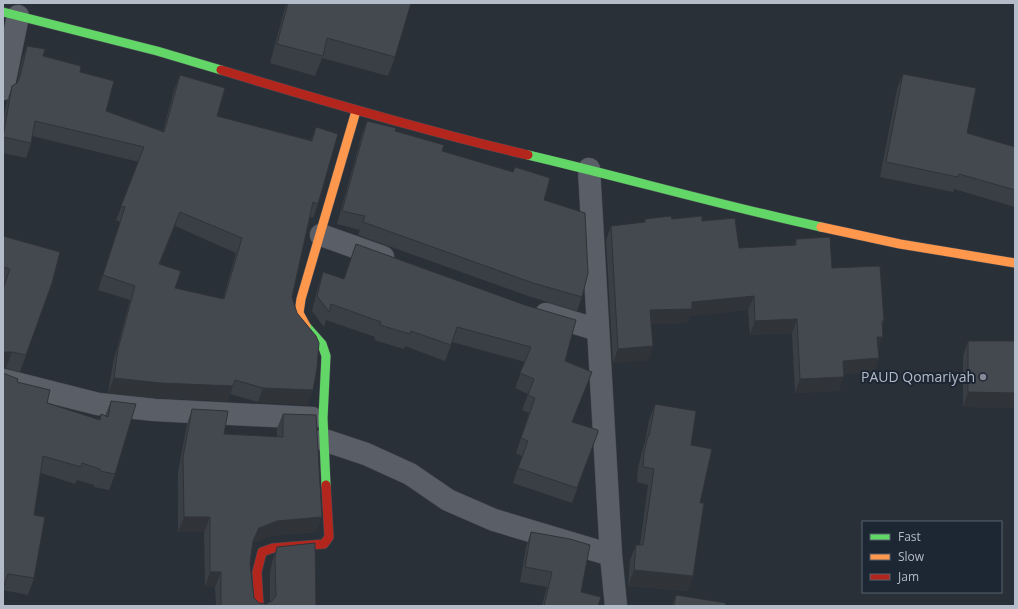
<svg xmlns="http://www.w3.org/2000/svg" width="1018" height="609" viewBox="0 0 1018 609" font-family="'Open Sans',sans-serif">
<style>
.lines{fill:none;stroke-linecap:round;stroke-linejoin:round}
.street-casing{stroke:#484c53;stroke-width:23}
.fast-casing{stroke:#484c53;stroke-width:10}
.slow-casing{stroke:#484c53;stroke-width:10}
.jam-casing{stroke:#484c53;stroke-width:10}
.street{stroke:#5a5e66;stroke-width:22}
.fast{stroke:#63d668;stroke-width:9}
.slow{stroke:#ff974d;stroke-width:9}
.jam{stroke:#b3261e;stroke-width:9}
.wall{fill:#3a3f45;fill-rule:evenodd}
.shaded-wall{fill:#303338}
.building{fill:#444950;stroke:#303338;fill-rule:evenodd}
.poi-dot{fill:#848b96;stroke:#1d2633;stroke-width:1.5}
.labels{text-anchor:middle;stroke-width:4;stroke-linejoin:round;paint-order:stroke}
.poi-label{font-size:14px;fill:#b4bcc9;stroke:#1d2633;text-anchor:end}
</style>
<rect width="100%" height="100%" fill="#2a3038"/>
<g class="lines">
<g class="street-casing">
<path id="street" d="M 3,89 L 18,16
M 589,169 L 611,555 L 616,606
M 321,235 L 383,257
M 546,314 L 598,330
M 3,380 L 98,404 L 155,410 L 312,418
M 324,440 L 366,454 L 410,474 L 448,500 L 494,520 L 611,555"/>
</g>
<g class="fast-casing">
<path id="fast" d="M 3,12 L 157,51 L 221,70
M 528,155 C 626,178 723,206 821,227
M 306,326 L 322,344 L 326,356 L 323,418 L 326,485"/>
</g>
<g class="slow-casing">
<path id="slow" d="M 821,227 L 900,244 L 1015,263
M 306,326 L 299,313 L 301,299 L 356,111"/>
</g>
<g class="jam-casing">
<path id="jam" d="M 221,70 C 323,101 425,131 528,155
M 259,606 L 257,572 L 262,552 L 273,548 L 324,544 L 329,537 L 326,485"/>
</g>
<use href="#street" class="street"/>
<use href="#fast" class="fast"/>
<use href="#slow" class="slow"/>
<use href="#jam" class="jam"/>
</g>
<path class="wall" d="M 282,3 L 411,3 L 395,57 L 388,76 L 322,58 L 315,76 L 270,63 L 286,4 Z
M 27,46 L 43,56 L 80,72 L 106,111 L 163,131 L 174,90 L 180,75 L 217,116 L 311,140 L 316,127 L 318,204 L 313,218 L 310,217 L 292,297 L 308,405 L 258,402 L 230,394 L 228,401 L 156,398 L 108,393 L 113,363 L 130,300 L 98,290 L 120,222 L 116,220 L 139,162 L 32,136 L 31,143 L 26,158 L 3,153 L 3,122 L 7,101 L 12,86 L 17,83 L 22,60 ZM 175,226 L 236,253 L 223,299 L 175,288 L 160,264 Z
M 903,74 L 967,133 L 1015,147 L 1015,207 L 954,189 L 953,192 L 880,177 L 897,89 Z
M 367,121 L 395,131 L 442,151 L 513,172 L 515,167 L 544,200 L 582,297 L 577,311 L 528,296 L 358,235 L 360,230 L 337,224 L 362,134 Z
M 645,219 L 672,219 L 702,221 L 739,248 L 794,246 L 796,239 L 832,268 L 884,321 L 882,326 L 878,350 L 879,358 L 874,372 L 844,374 L 839,391 L 795,393 L 792,333 L 750,335 L 748,310 L 690,316 L 687,323 L 651,324 L 653,346 L 648,360 L 613,363 L 606,240 L 611,226 L 644,223 Z
M 3,236 L 52,283 L 20,372 L 6,368 L 4,285 L 3,285 Z
M 356,244 L 565,361 L 573,422 L 598,432 L 572,503 L 513,483 L 522,456 L 516,453 L 529,413 L 522,410 L 528,394 L 515,388 L 525,362 L 452,342 L 445,361 L 405,346 L 404,349 L 374,340 L 375,337 L 326,320 L 324,327 L 312,311 L 318,287 L 323,272 L 344,279 Z
M 968,341 L 1015,341 L 1015,408 L 963,407 L 963,356 Z
M 3,373 L 17,382 L 47,403 L 99,420 L 101,414 L 105,416 L 111,401 L 115,474 L 109,490 L 94,487 L 94,485 L 77,480 L 75,484 L 41,473 L 34,515 L 34,578 L 28,595 L 3,590 Z
M 655,404 L 691,445 L 700,503 L 693,576 L 688,591 L 628,586 L 630,560 L 636,545 L 640,545 L 648,485 L 637,482 L 638,468 L 642,451 L 645,442 L 649,420 Z
M 192,409 L 224,434 L 277,437 L 277,428 L 283,414 L 322,517 L 316,532 L 272,536 L 253,543 L 252,546 L 250,564 L 254,598 L 259,603 L 266,604 L 270,602 L 270,573 L 272,562 L 277,547 L 316,606 L 216,606 L 215,587 L 205,587 L 204,532 L 178,532 L 178,472 L 187,424 Z
M 531,532 L 581,592 L 598,606 L 542,606 L 547,587 L 520,582 L 526,547 Z
M 676,595 L 725,606 L 672,606 Z"/>
<path class="shaded-wall" d="M 180,212 L 175,226 L 154,278 L 159,264 Z
M 754,296 L 748,310 L 690,316 L 687,323 L 645,324 L 650,310 L 692,302 Z
M 797,319 L 792,333 L 750,335 L 755,321 Z
M 877,337 L 883,337 L 877,351 Z
M 653,346 L 648,360 L 613,363 L 618,349 Z
M 5,352 L 12,352 L 6,368 L 3,368 L 3,353 Z
M 879,358 L 874,372 L 838,375 L 843,361 Z
M 844,377 L 839,391 L 795,393 L 800,379 Z
M 114,378 L 233,386 L 228,401 L 156,398 L 108,393 Z
M 263,388 L 313,390 L 308,405 L 258,402 Z
M 968,392 L 1015,393 L 1015,408 L 963,407 Z
M 184,517 L 210,517 L 204,532 L 178,532 Z
M 322,517 L 316,532 L 272,536 L 253,543 L 247,556 L 253,541 L 259,528 L 277,521 Z
M 634,570 L 693,576 L 688,591 L 628,586 Z
M 210,572 L 221,572 L 215,587 L 205,587 Z"/>
<path class="building" d="M 288,3 L 411,3 L 395,57 L 327,38 L 323,56 L 277,44 Z
M 27,46 L 45,49 L 43,56 L 81,66 L 80,72 L 114,81 L 106,111 L 164,132 L 180,75 L 225,88 L 217,116 L 312,141 L 316,127 L 338,134 L 318,204 L 313,202 L 292,297 L 297,313 L 316,336 L 319,343 L 317,368 L 313,390 L 263,388 L 235,380 L 233,386 L 161,383 L 114,378 L 118,349 L 135,286 L 103,275 L 125,207 L 121,206 L 144,147 L 35,121 L 31,143 L 3,137 L 12,86 L 17,83 L 20,77 ZM 180,212 L 242,238 L 224,299 L 175,288 L 181,271 L 159,264 Z
M 903,74 L 976,88 L 967,133 L 1015,147 L 1015,190 L 959,174 L 958,177 L 886,162 Z
M 367,121 L 396,128 L 395,131 L 444,145 L 442,151 L 513,172 L 515,167 L 550,178 L 544,200 L 585,213 L 588,273 L 582,297 L 533,283 L 363,222 L 365,216 L 342,211 Z
M 671,216 L 672,219 L 702,216 L 702,221 L 735,218 L 739,248 L 796,245 L 796,239 L 830,237 L 832,268 L 880,266 L 884,321 L 882,321 L 883,337 L 877,337 L 879,358 L 843,361 L 844,377 L 800,379 L 797,319 L 755,321 L 754,296 L 692,302 L 692,309 L 650,310 L 653,346 L 618,349 L 611,226 L 645,222 L 645,219 Z
M 3,236 L 60,252 L 52,283 L 26,355 L 12,352 L 5,352 L 3,353 L 3,289 L 10,269 L 3,267 Z
M 356,244 L 525,305 L 576,320 L 565,361 L 592,372 L 572,422 L 598,430 L 598,432 L 577,488 L 518,468 L 528,441 L 521,438 L 535,398 L 528,395 L 534,379 L 520,373 L 531,347 L 457,327 L 451,345 L 411,331 L 410,334 L 380,325 L 381,322 L 331,304 L 329,312 L 317,296 L 323,272 L 344,279 Z
M 968,341 L 1015,341 L 1015,393 L 968,392 Z
M 3,373 L 18,379 L 17,382 L 50,390 L 47,403 L 100,420 L 101,414 L 108,417 L 111,401 L 136,404 L 115,474 L 100,471 L 100,469 L 82,463 L 81,467 L 43,456 L 34,515 L 45,517 L 34,578 L 8,574 L 3,589 Z
M 655,404 L 696,411 L 691,445 L 712,449 L 700,503 L 704,503 L 693,576 L 634,570 L 636,545 L 643,545 L 654,469 L 643,467 L 644,453 L 648,436 L 649,436 Z
M 192,409 L 228,411 L 224,434 L 283,437 L 283,414 L 316,415 L 322,517 L 277,521 L 259,528 L 253,541 L 250,564 L 254,598 L 259,603 L 266,604 L 272,601 L 276,596 L 275,558 L 277,547 L 315,543 L 316,606 L 221,606 L 221,572 L 210,572 L 210,517 L 184,517 L 183,457 Z
M 531,532 L 570,539 L 590,545 L 581,592 L 601,597 L 598,606 L 544,606 L 552,572 L 525,567 Z
M 676,595 L 726,603 L 725,606 L 674,606 Z"/>
<circle class="poi-dot" cx="983" cy="377" r="4"/>
<g class="labels">
<g class="poi-label">
<text x="975" y="382">PAUD Qomariyah</text>
</g>
</g>
<rect width="1018" height="609" fill="none" stroke="#b4bcc9" stroke-width="8"/>
<rect x="862" y="521" width="140" height="72" fill="#1d2633" stroke="#59626f"/>
<rect x="870" y="534" width="20" height="6" fill="#63d668" stroke="#59626f"/>
<text x="898" y="541" font-size="12" fill="#b4bcc9">Fast</text>
<rect x="870" y="554" width="20" height="6" fill="#ff974d" stroke="#59626f"/>
<text x="898" y="561" font-size="12" fill="#b4bcc9">Slow</text>
<rect x="870" y="574" width="20" height="6" fill="#b3261e" stroke="#59626f"/>
<text x="898" y="581" font-size="12" fill="#b4bcc9">Jam</text>
</svg>
